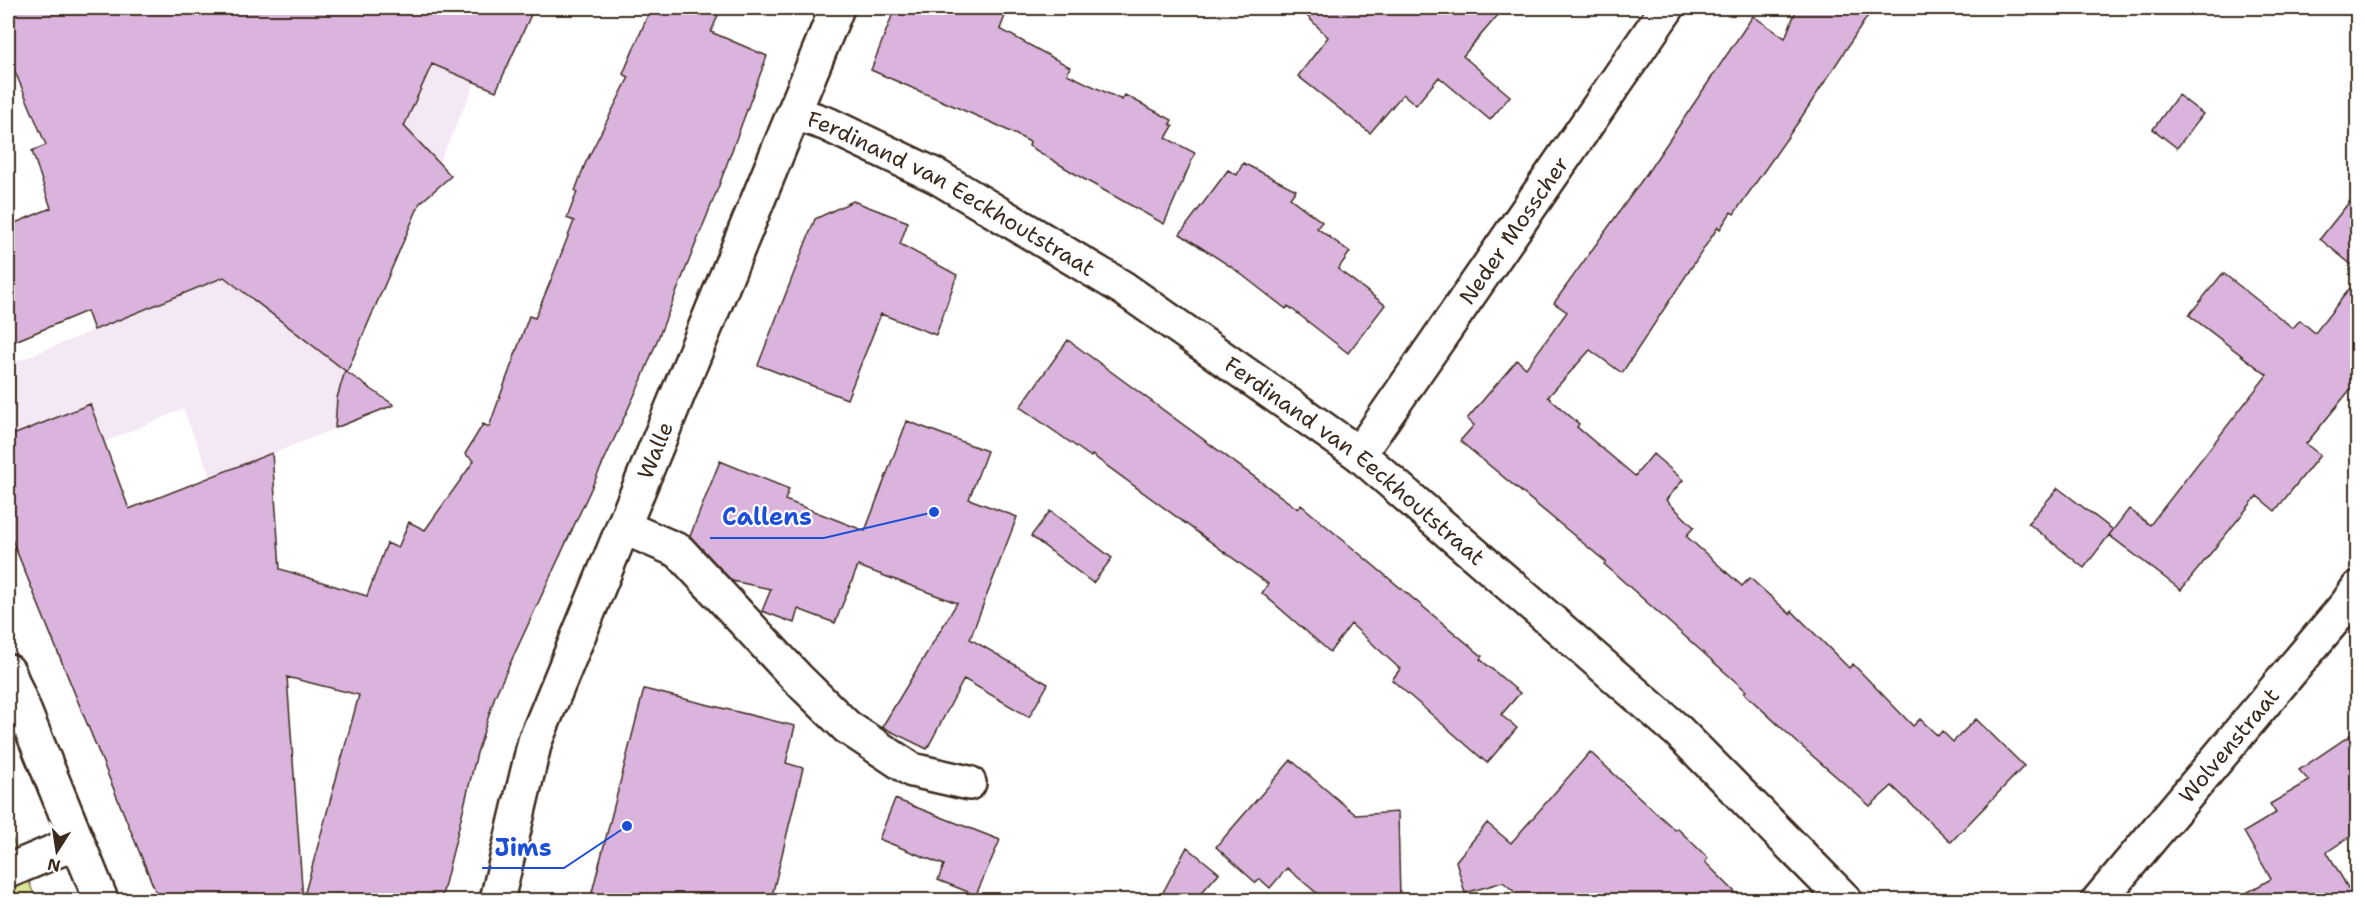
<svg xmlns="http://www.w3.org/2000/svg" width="2365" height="908" viewBox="0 0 2365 908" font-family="'Shantell Sans',sans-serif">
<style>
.built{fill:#f4e8f5}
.green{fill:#dae598;stroke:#8a885b;stroke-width:1.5}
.building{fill:#dbb4dd;stroke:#3b2a1e;stroke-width:1.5;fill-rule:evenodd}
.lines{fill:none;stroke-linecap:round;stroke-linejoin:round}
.minor-casing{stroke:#3b2a1e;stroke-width:38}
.major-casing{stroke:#3b2a1e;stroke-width:38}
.minor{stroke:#fff;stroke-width:33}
.major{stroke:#fff;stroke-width:33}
.labels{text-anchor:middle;stroke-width:4.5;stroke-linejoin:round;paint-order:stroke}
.street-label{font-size:22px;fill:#3b2a1e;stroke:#fff}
.leader{fill:none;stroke:#1d4ed8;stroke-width:2}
.callout-dot{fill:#1d4ed8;stroke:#fff;stroke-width:2}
.callout-label{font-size:24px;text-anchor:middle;font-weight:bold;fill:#1d4ed8;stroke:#fff;stroke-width:4.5;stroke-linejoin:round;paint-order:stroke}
</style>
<rect width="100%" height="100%" fill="#fff"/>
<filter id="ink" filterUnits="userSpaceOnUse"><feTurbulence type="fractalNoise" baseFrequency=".0167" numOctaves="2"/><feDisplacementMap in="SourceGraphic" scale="12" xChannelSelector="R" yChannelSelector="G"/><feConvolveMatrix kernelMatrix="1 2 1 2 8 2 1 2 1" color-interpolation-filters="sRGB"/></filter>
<g filter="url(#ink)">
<path class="built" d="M 8,8 L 509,8 L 439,163 L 451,176 L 420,203 L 347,372 L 394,405 L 211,478 L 183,409 L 105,442 L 90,405 L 8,437 L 8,365 L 114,322 L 46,145 L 8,55 Z"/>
<path class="green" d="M 8,827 L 36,900 L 8,900 Z"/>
<path class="building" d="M 8,8 L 534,8 L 496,91 L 432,64 L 404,126 L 451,176 L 420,203 L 347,372 L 224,277 L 94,330 L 87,311 L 8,344 L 8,226 L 51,208 L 32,151 L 46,145 L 8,55 Z
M 651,8 L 665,12 L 667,8 L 721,8 L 711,32 L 767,56 L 718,188 L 641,381 L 495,696 L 477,753 L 441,900 L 159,900 L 8,530 L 8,437 L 90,404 L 129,509 L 272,453 L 280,569 L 367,596 L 387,543 L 398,548 L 409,522 L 425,530 L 474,461 L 465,454 L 483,424 L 489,427 L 529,316 L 535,318 L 551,280 L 574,221 L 567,218 L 577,192 L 575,191 L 585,164 L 629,77 L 623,74 ZM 287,677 L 359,695 L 303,900 Z
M 895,8 L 982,8 L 1005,16 L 1000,29 L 1070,67 L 1067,74 L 1122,100 L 1125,95 L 1172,120 L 1170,124 L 1173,126 L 1166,138 L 1195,153 L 1164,224 L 1082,178 L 1029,146 L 1030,142 L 995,124 L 871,70 Z
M 1299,8 L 1504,8 L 1463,56 L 1510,96 L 1490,120 L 1439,77 L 1416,105 L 1403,94 L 1370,133 L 1298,76 L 1328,37 Z
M 1797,8 L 1873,8 L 1799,121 L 1734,214 L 1731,212 L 1720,229 L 1718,227 L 1622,373 L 1590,350 L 1548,397 L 1579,424 L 1577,427 L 1635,476 L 1653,454 L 1683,480 L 1666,500 L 1694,527 L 1686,536 L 1742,586 L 1750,578 L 1790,614 L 1792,611 L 1849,668 L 1853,664 L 1913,726 L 1920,719 L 1938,736 L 1942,731 L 1953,742 L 1976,719 L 2024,766 L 1951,842 L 1892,786 L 1870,806 L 1799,744 L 1744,693 L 1746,691 L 1604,564 L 1606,562 L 1460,441 L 1474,425 L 1467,419 L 1517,360 L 1526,368 L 1567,312 L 1554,303 L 1647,173 L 1753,16 L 1785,38 Z
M 2178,95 L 2203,114 L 2177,148 L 2153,129 Z
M 1243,163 L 1296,190 L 1290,198 L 1322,222 L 1317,228 L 1350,252 L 1338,269 L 1385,305 L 1348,353 L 1288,306 L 1286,309 L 1233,268 L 1180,234 L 1228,170 L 1237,175 Z
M 2358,191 L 2358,270 L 2320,239 Z
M 853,201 L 908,222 L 900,244 L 957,275 L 936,335 L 881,314 L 847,399 L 758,365 L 815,219 Z
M 2223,273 L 2293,328 L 2300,320 L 2315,333 L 2358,278 L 2358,380 L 2306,444 L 2320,455 L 2275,511 L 2257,496 L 2181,590 L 2109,535 L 2129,509 L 2150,525 L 2267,375 L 2189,315 Z
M 1068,340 L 1298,509 L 1301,505 L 1482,656 L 1480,659 L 1520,693 L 1501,715 L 1517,728 L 1487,763 L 1392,680 L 1400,669 L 1351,624 L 1330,652 L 1262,593 L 1268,584 L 1092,455 L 1091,457 L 1020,407 Z
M 345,371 L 394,405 L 335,428 L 337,398 Z
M 907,421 L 987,451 L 969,499 L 1017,517 L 970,639 L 1048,684 L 1029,717 L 964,679 L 927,749 L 882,727 L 957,603 L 858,566 L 835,623 L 798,609 L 794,623 L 762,611 L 771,589 L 732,581 L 690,536 L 720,461 L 789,489 L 785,500 L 865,531 Z
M 2058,488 L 2113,530 L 2084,568 L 2028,523 Z
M 1050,511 L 1112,558 L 1093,583 L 1031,536 Z
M 644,689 L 795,726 L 786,763 L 803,768 L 771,900 L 590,900 Z
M 2358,730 L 2358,831 L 2327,852 L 2355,900 L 2234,900 L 2271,879 L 2244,832 L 2276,813 L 2270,804 L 2309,781 L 2299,770 Z
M 1590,752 L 1675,830 L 1677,828 L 1708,858 L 1705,862 L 1743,900 L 1524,900 L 1503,882 L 1465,893 L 1456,861 L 1487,823 L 1511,843 Z
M 1291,760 L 1356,815 L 1398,812 L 1400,900 L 1325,900 L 1287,868 L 1270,888 L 1260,879 L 1256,883 L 1216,847 Z
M 895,799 L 1000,840 L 976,895 L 938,880 L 944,865 L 879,839 Z
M 1187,847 L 1219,873 L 1195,900 L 1159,900 Z"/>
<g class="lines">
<g class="minor-casing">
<g id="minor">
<path id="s1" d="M 795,113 L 827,124 L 936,176 L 1123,288 L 1359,454 L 1678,731 L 1845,900"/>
<path id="s2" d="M 1359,454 L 1667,8"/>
<path d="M 623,527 L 679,551 L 797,678 L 847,727 L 912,770 L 969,783"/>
<path d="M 8,871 L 77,842"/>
<path id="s3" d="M 497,900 L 535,741 L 837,8"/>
<path id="s4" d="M 2099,900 L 2347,604 L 2358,588"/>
</g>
</g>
<g class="major-casing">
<path id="major" d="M 8,671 L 101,900"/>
</g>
<use href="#minor" class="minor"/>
<use href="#major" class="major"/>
</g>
</g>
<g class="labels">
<g class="street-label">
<text dy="8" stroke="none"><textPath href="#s1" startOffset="176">Ferdinand van Eeckhoutstraat</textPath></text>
<text dy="8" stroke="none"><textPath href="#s2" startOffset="272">Neder Mosscher</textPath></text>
<text dy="8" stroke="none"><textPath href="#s3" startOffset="478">Walle</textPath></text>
<text dy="8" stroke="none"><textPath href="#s1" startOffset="662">Ferdinand van Eeckhoutstraat</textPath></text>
<text dy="8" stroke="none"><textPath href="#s4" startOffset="202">Wolvenstraat</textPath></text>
</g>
</g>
<path class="leader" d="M934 512L824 538H710M627 826L564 868H482"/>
<g class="callout-dot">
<circle cx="934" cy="512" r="6"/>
<circle cx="627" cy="826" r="6"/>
</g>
<g class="callout-label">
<text x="767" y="525">Callens</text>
<text x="523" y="856">Jims</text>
</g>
<rect width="2365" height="908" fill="none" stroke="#fff" stroke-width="30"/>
<rect x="15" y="15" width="2335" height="878" fill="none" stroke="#3b2a1e" stroke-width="2" filter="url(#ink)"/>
<g transform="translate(57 851) rotate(192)" stroke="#ffffff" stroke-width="4.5" paint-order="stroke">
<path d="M0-4.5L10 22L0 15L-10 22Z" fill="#3b2a1e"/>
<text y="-9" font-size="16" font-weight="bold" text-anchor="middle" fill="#3b2a1e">N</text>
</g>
</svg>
